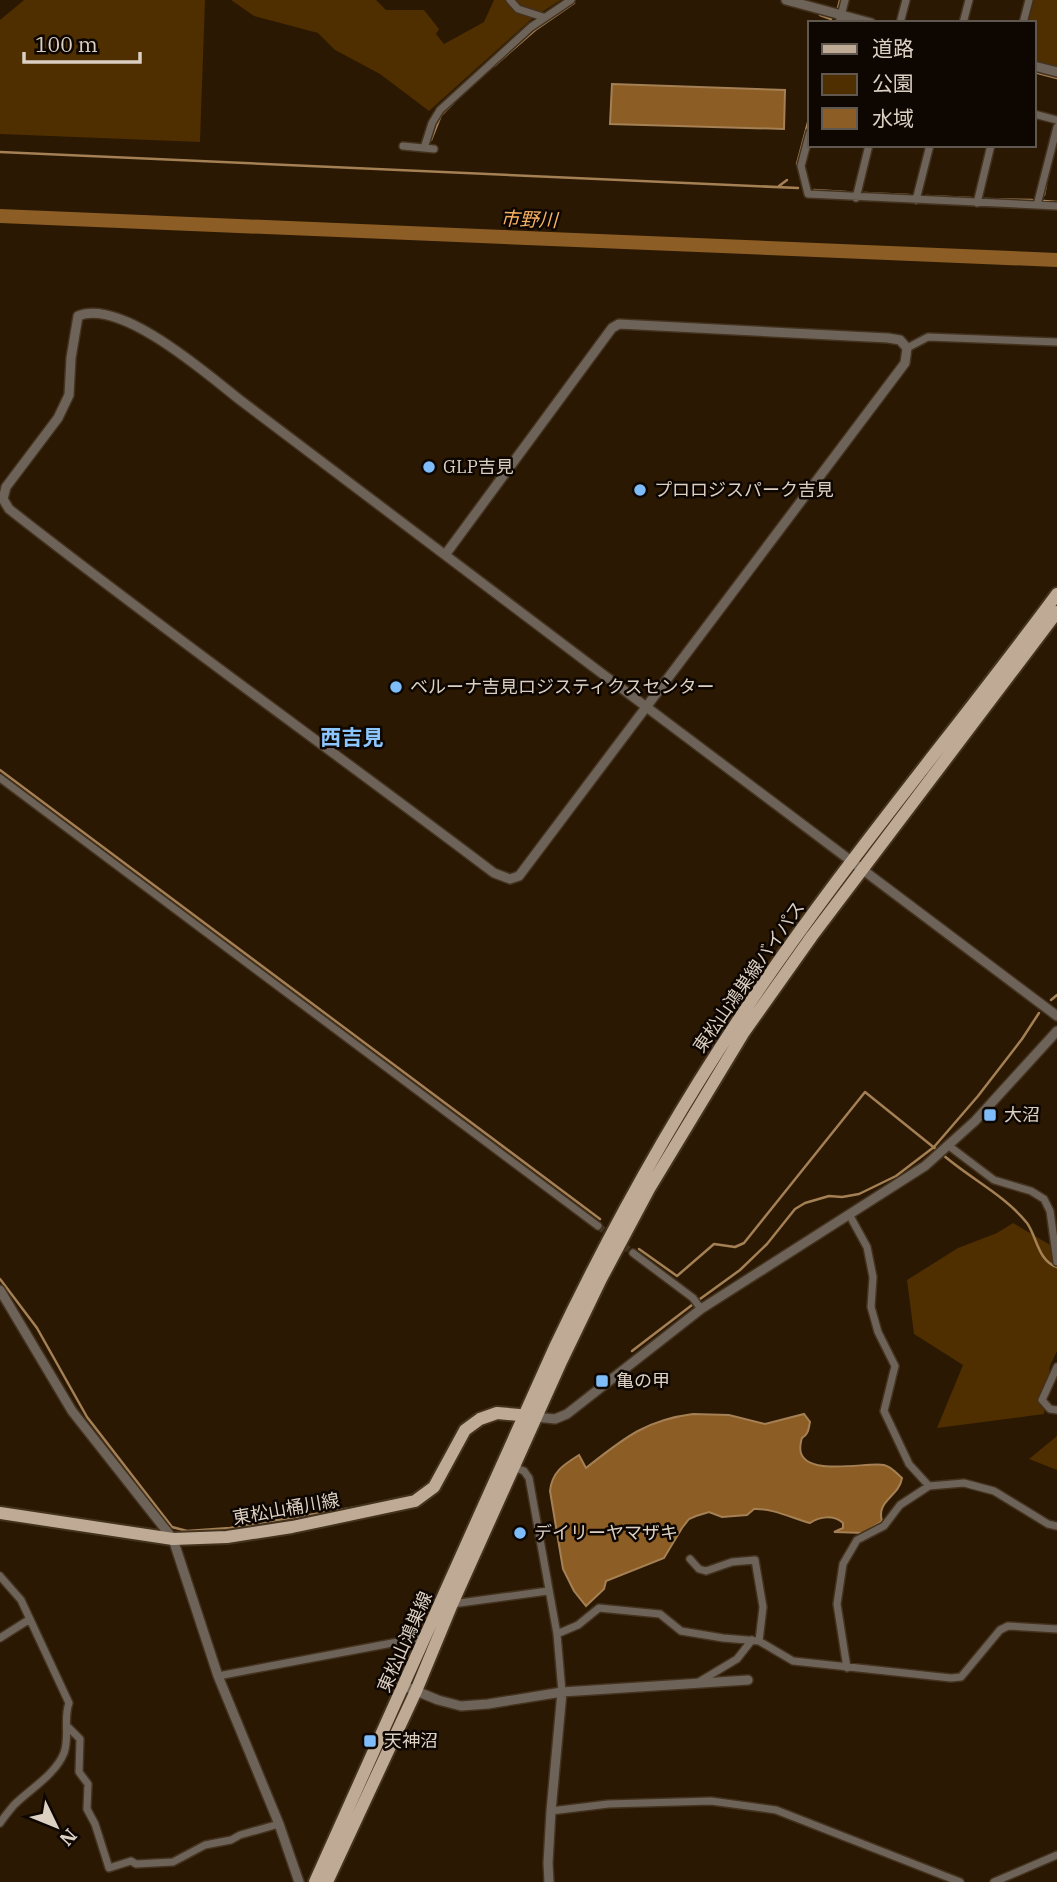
<svg xmlns="http://www.w3.org/2000/svg" width="1057" height="1882" viewBox="0 0 1057 1882" font-family="'IBM Plex Serif','Noto Sans JP',serif">
<style>
.green{fill:#4f2e00}
.water{fill:#8c5d24;stroke:#a48054;stroke-width:2}
.lines{fill:none;stroke-linecap:round;stroke-linejoin:round}
.stream{stroke:#a48054;stroke-width:2.5}
.river{stroke:#8c5d24;stroke-width:14}
.minor-tunnel{stroke:#453420;stroke-width:7;stroke-dasharray:7 3.5;stroke-linecap:butt}
.minor-casing{stroke:#43321e;stroke-width:10}
.tertiary-casing{stroke:#43321e;stroke-width:12}
.primary-casing{stroke:#43321e;stroke-width:16}
.minor{stroke:#6d6359;stroke-width:7}
.tertiary{stroke:#6d6359;stroke-width:9}
.primary{stroke:#bfaa95;stroke-width:12}
.poi-dot{fill:#7ebdf9;stroke:#0d0601;stroke-width:2.5}
.labels{text-anchor:middle;stroke-width:5;stroke-linejoin:round;paint-order:stroke}
.poi-label{font-size:18px;fill:#dcd0c3;stroke:#0d0601;text-anchor:start}
.street-label{font-size:18px;fill:#dcd0c3;stroke:#0d0601}
.water-label{font-size:19px;font-style:italic;fill:#f6b162;stroke:#0d0601}
.quarter-label{font-size:21px;font-weight:bold;fill:#8cc6fe;stroke:#0d0601}
</style>
<rect width="100%" height="100%" fill="#2a1803"/>
<path class="green" d="M 24,0 L 205,0 L 200,142 L 0,134 L 0,20 Z
M 231,0 L 376,0 L 386,10 L 424,10 L 439,29 L 436,34 L 444,44 L 484,22 L 494,0 L 561,0 L 534,17 L 429,111 L 380,74 L 335,50 L 318,33 L 254,16 Z
M 1034,0 L 1057,0 L 1057,67 L 1034,61 L 1034,23 L 1028,23 Z
M 1013,1223 L 1057,1249 L 1057,1351 L 1050,1366 L 1044,1414 L 937,1428 L 963,1365 L 914,1334 L 907,1280 L 958,1248 L 997,1233 Z
M 1057,1436 L 1057,1470 L 1029,1459 Z"/>
<path class="water" d="M 612,84 L 785,90 L 784,129 L 610,124 Z
M 693,1414 L 729,1415 L 765,1424 L 804,1414 L 810,1422 C 809,1426 809,1430 807,1433 C 803,1440 802,1434 801,1442 C 792,1481 868,1461 884,1465 C 892,1467 896,1473 902,1478 C 899,1497 876,1500 882,1521 L 864,1533 L 834,1532 L 843,1528 L 843,1523 C 834,1515 820,1516 810,1523 C 792,1518 772,1508 754,1509 L 747,1515 L 722,1517 L 709,1512 L 696,1516 L 689,1519 L 682,1528 L 664,1558 L 606,1581 L 604,1589 L 586,1606 L 574,1591 L 563,1569 L 550,1491 C 552,1472 563,1465 579,1455 L 586,1468 C 623,1439 645,1420 693,1414 Z"/>
<g class="lines">
<path class="stream" d="M 838,8 L 840,0
M 820,15 L 831,19
M 847,22 L 849,23
M 494,66 L 535,30 L 574,3
M 1034,72 L 1057,78
M 431,140 L 441,115 L 453,103
M 0,152 L 798,188
M 797,164 L 810,115
M 779,186 L 787,180
M 814,190 L 846,192
M 864,193 L 909,195
M 1044,195 L 1046,185
M 926,196 L 971,198
M 984,199 L 1032,200
M 1044,201 L 1057,202
M 0,770 L 600,1219
M 1051,1000 L 1057,995
M 942,1154 C 969,1178 1005,1195 1027,1223 C 1037,1237 1038,1261 1057,1267
M 639,1249 L 677,1276 L 714,1244 L 735,1247 L 744,1243 L 865,1092 L 937,1150
M 0,1279 L 37,1328 L 87,1417 L 172,1527 L 187,1531 L 230,1528 L 363,1506
M 700,1299 L 740,1270 L 767,1244 L 795,1209 L 805,1203 L 829,1196 L 842,1197 L 859,1194 L 896,1176 L 934,1147 L 978,1096 L 1022,1039 L 1039,1013
M 632,1351 L 692,1305"/>
<path class="river" d="M 0,216 L 1057,260"/>
<path class="minor-tunnel" d="M 598,1226 L 633,1253"/>
<g class="minor-casing">
<path id="minor" d="M 510,0 L 518,9 L 543,17
M 839,23 L 845,0
M 900,23 L 906,0
M 963,23 L 969,0
M 1023,23 L 1029,0
M 1034,114 L 1057,120
M 810,132 L 801,166 L 808,194 L 1057,206
M 403,146 L 434,149
M 424,148 L 432,123 L 440,110 L 531,27 L 571,0
M 856,198 L 869,145
M 916,200 L 930,145
M 977,203 L 991,145
M 1037,205 L 1057,127
M 907,348 L 928,337 L 1057,342
M 0,778 L 598,1226
M 949,1146 L 994,1180 L 1031,1191 L 1044,1199 L 1050,1211 L 1057,1262
M 850,1216 L 867,1247 L 873,1277 L 871,1307 L 878,1332 L 895,1366 L 884,1411 L 909,1464 L 929,1486
M 633,1253 L 693,1298 L 701,1309
M 1057,1367 L 1042,1400 L 1050,1409 L 1057,1410
M 513,1467 L 524,1471 L 529,1478 L 557,1634 L 562,1692
M 690,1559 L 699,1569 L 706,1571 L 732,1562 L 755,1560 L 763,1607 L 759,1641
M 0,1576 L 21,1600 L 69,1703 C 63,1719 70,1736 64,1753 C 55,1775 30,1789 14,1805 C 9,1811 4,1817 0,1823
M 452,1604 L 548,1591
M 557,1634 L 578,1625 L 599,1608 L 660,1614 L 681,1631 L 723,1638 L 759,1641 L 793,1661 L 951,1678 L 961,1677 L 1000,1630 L 1008,1626 L 1057,1629
M 0,1638 L 30,1619
M 847,1668 L 837,1604 L 843,1564 L 857,1540 L 884,1526 L 900,1505 L 929,1486 L 964,1483 L 994,1491 L 1048,1524 L 1057,1526
M 218,1676 L 424,1637
M 697,1683 L 737,1659 L 752,1640
M 68,1727 L 80,1739 L 79,1772 L 88,1784 L 87,1809 L 95,1824 L 109,1868 L 131,1861 L 136,1864 L 173,1862 L 205,1845 L 231,1840 L 240,1835 L 279,1824
M 551,1811 L 608,1804 L 711,1801 L 776,1810 L 960,1882
M 994,1882 L 1057,1855"/>
</g>
<g class="tertiary-casing">
<path id="tertiary" d="M 786,0 L 871,23
M 1034,66 L 1057,72
M 445,555 L 612,328 L 619,324 L 888,338 L 900,340 L 907,348 L 905,363 L 519,876 L 510,879 L 494,873 C 333,751 168,634 9,509 L 3,499 L 6,487 L 58,418 L 69,395 L 71,358 L 78,316 C 121,298 207,374 240,400 C 512,606 784,811 1057,1016
M 0,1290 L 72,1411 L 173,1539 L 218,1676 L 279,1824 L 299,1882
M 536,1417 L 555,1419 L 567,1414 L 701,1309 L 925,1166 L 975,1121 L 1057,1031
M 404,1686 L 438,1700 L 461,1706 L 488,1704 L 562,1692 L 748,1680
M 549,1882 L 548,1863 L 551,1811 L 562,1692"/>
</g>
<g class="primary-casing">
<path id="primary" d="M 0,1513 L 173,1539 L 227,1537 L 292,1527 L 415,1501 L 434,1487 L 465,1430 L 480,1419 L 497,1413 L 531,1416
M 315,1882 L 555,1347 C 609,1233 670,1123 739,1019 C 837,871 952,736 1057,594
M 327,1882 L 416,1691 L 452,1604 L 560,1364 L 601,1279 L 649,1189 L 744,1032 L 812,936 L 1057,612"/>
</g>
<use href="#minor" class="minor"/>
<use href="#tertiary" class="tertiary"/>
<use href="#primary" class="primary"/>
</g>
<g class="poi-dot">
<circle cx="429" cy="467" r="7"/>
<circle cx="640" cy="490" r="7"/>
<circle cx="396" cy="687" r="7"/>
<rect x="983" y="1108" width="14" height="14" rx="3.5"/>
<rect x="595" y="1374" width="14" height="14" rx="3.5"/>
<circle cx="520" cy="1533" r="7"/>
<rect x="363" y="1734" width="14" height="14" rx="3.5"/>
</g>
<g class="labels">
<g class="poi-label">
<text x="443" y="473">GLP吉見</text>
<text x="654" y="496">プロロジスパーク吉見</text>
<text x="410" y="693">ベルーナ吉見ロジスティクスセンター</text>
<text x="1004" y="1121">大沼</text>
<text x="616" y="1387">亀の甲</text>
<text x="534" y="1539">デイリーヤマザキ</text>
<text x="384" y="1747">天神沼</text>
</g>
<g class="street-label">
<text transform="translate(749 977) rotate(-55)" y="6">東松山鴻巣線バイパス</text>
<text transform="translate(286 1509) rotate(-10)" y="6">東松山桶川線</text>
<text transform="translate(405 1642) rotate(-66)" y="6">東松山鴻巣線</text>
</g>
<g class="water-label">
<text transform="translate(529 219) rotate(2)" y="7">市野川</text>
</g>
<g class="quarter-label">
<text x="352" y="745">西吉見</text>
</g>
</g>
<rect x="808" y="21" width="228" height="126" fill="#0d0601" stroke="#60574f" stroke-width="2"/>
<rect x="822" y="44" width="35" height="10" fill="#bfaa95" stroke="#60574f" stroke-width="2"/>
<text x="872" y="56" font-size="21" fill="#dcd0c3">道路</text>
<rect x="822" y="74" width="35" height="21" fill="#4f2e00" stroke="#60574f" stroke-width="2"/>
<text x="872" y="91" font-size="21" fill="#dcd0c3">公園</text>
<rect x="822" y="108" width="35" height="21" fill="#8c5d24" stroke="#60574f" stroke-width="2"/>
<text x="872" y="126" font-size="21" fill="#dcd0c3">水域</text>
<g transform="translate(56 1826) rotate(133)" stroke="#0d0601" stroke-width="5" paint-order="stroke">
<path d="M0-5L12 26L0 18L-12 26Z" fill="#dcd0c3"/>
<text y="-10" font-size="19" font-weight="bold" text-anchor="middle" fill="#dcd0c3">N</text>
</g>
<path d="M24 52v10h116v-10" fill="none" stroke="#dcd0c3" stroke-width="3.5"/>
<text x="35" y="52" font-size="21" fill="#dcd0c3" stroke="#0d0601" stroke-width="5" paint-order="stroke">100 m</text>
</svg>
